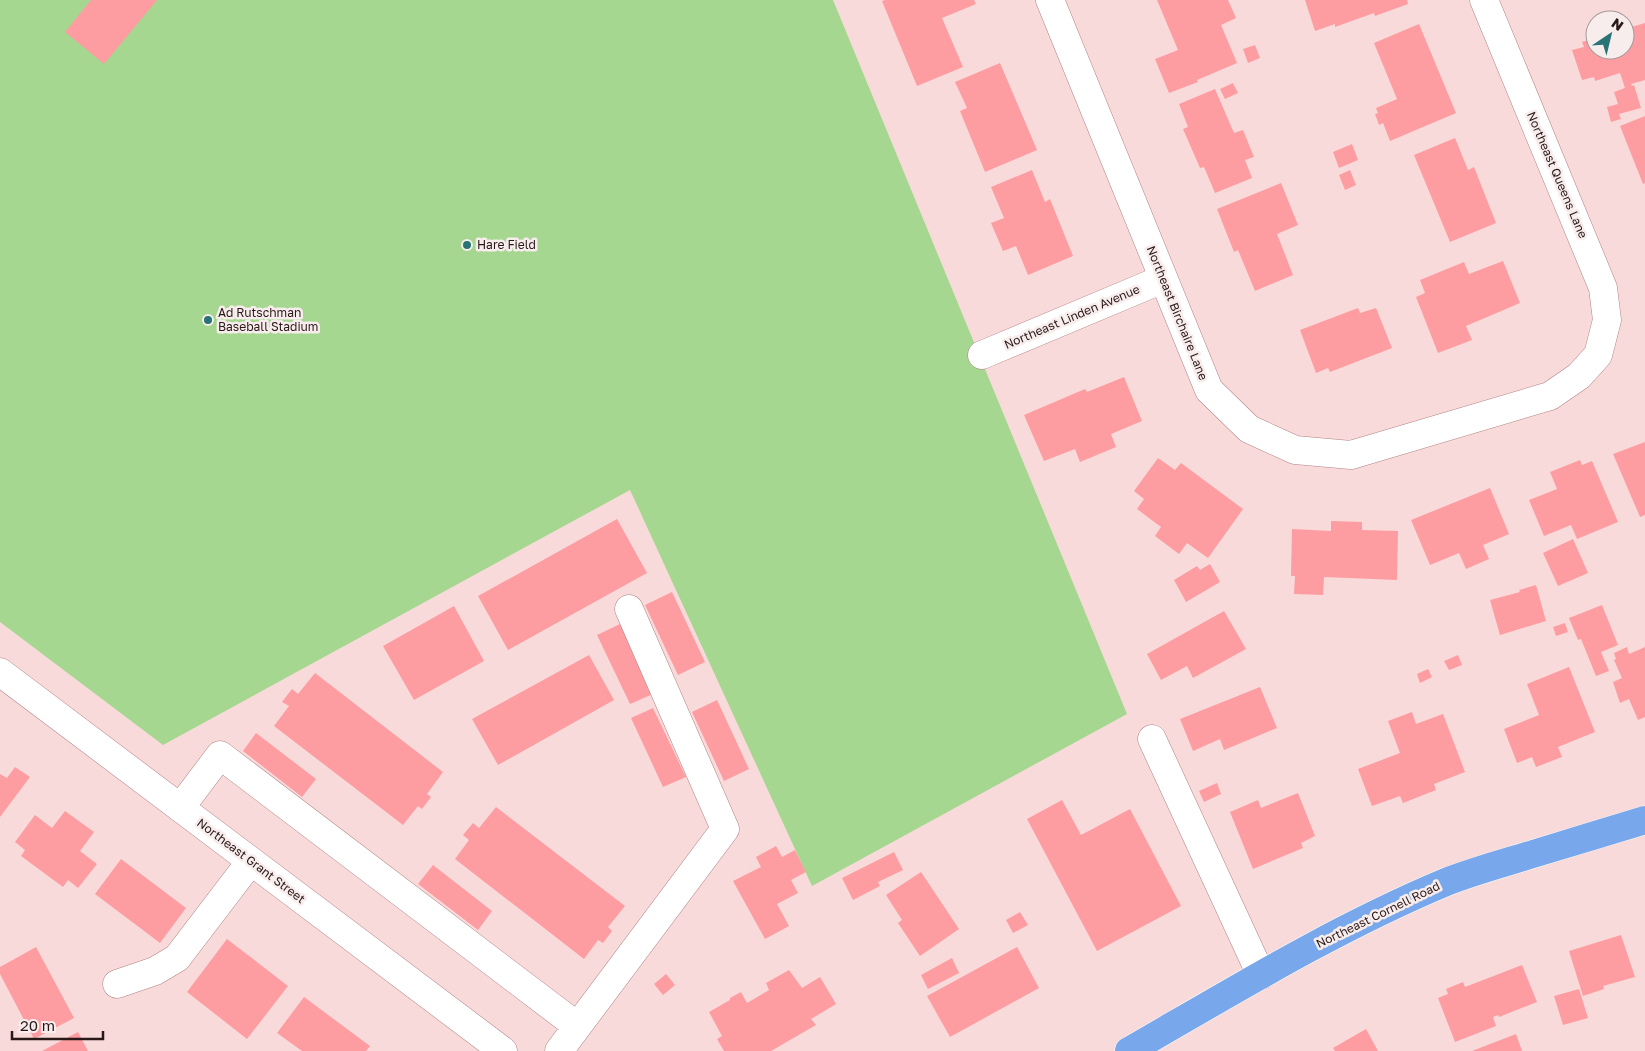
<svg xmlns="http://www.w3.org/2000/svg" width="1645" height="1051" viewBox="0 0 1645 1051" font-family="'Golos Text',sans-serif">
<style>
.green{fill:#a5d790}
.building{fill:#fe9da1}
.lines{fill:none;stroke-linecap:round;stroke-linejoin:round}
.minor-casing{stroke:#b28384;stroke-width:29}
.highway-casing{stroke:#fff;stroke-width:29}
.minor{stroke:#fff;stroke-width:28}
.highway{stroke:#78a8eb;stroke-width:28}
.poi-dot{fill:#287374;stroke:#f8eded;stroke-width:2}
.labels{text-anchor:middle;stroke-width:5;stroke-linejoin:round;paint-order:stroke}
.street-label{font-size:12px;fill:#2a1818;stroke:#f8eded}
.poi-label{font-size:12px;fill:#2a1818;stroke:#f8eded;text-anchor:start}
</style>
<rect width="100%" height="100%" fill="#f9dada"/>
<path class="green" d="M 0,0 L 833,0 L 1127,714 L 812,886 L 630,490 L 163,745 L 0,622 Z"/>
<path class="building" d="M 91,0 L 157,0 L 104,64 L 65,32 Z
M 885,0 L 974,0 L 976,4 L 942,18 L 963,67 L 917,86 L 882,1 Z
M 1157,0 L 1228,0 L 1236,18 L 1221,25 L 1237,63 L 1197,80 L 1198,82 L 1169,93 L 1155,59 L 1178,50 Z
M 1305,0 L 1407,0 L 1408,4 L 1375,16 L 1374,13 L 1335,27 L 1335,24 L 1315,31 Z
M 1645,23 L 1645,80 L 1631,84 L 1632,86 L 1634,85 L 1641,108 L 1619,114 L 1621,119 L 1611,122 L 1607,107 L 1618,104 L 1614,92 L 1625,88 L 1620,73 L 1595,81 L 1594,77 L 1582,80 L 1572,50 L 1584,47 L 1582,42 L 1595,38 L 1595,50 L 1625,50 L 1625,29 Z
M 1419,24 L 1456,113 L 1390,141 L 1383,123 L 1379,125 L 1375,114 L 1378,113 L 1376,108 L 1397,99 L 1374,43 Z
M 1255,45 L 1260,58 L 1248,63 L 1243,49 Z
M 1000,63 L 1037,150 L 985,172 L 960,111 L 967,108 L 955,82 Z
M 1233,83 L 1238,93 L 1225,99 L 1220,89 Z
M 1215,89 L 1234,133 L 1243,130 L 1254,157 L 1245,160 L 1252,178 L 1215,193 L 1204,167 L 1200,168 L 1183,129 L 1188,127 L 1179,104 Z
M 1645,116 L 1645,183 L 1643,184 L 1620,126 Z
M 1455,138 L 1468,170 L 1474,167 L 1496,223 L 1450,242 L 1414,155 Z
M 1352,144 L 1358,160 L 1339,168 L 1333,152 Z
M 1032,170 L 1045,202 L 1050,199 L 1073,256 L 1028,275 L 1016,246 L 1003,251 L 991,223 L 1004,218 L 991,187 Z
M 1350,170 L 1356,185 L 1345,190 L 1339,175 Z
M 1281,183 L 1298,225 L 1277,234 L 1293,275 L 1255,291 L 1238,250 L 1234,252 L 1217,209 Z
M 1503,261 L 1520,303 L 1466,326 L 1472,340 L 1438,353 L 1416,297 L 1425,293 L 1420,280 L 1464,262 L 1469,274 Z
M 1358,308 L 1360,313 L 1376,308 L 1392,348 L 1330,372 L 1328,368 L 1316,373 L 1300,330 Z
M 1124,377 L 1142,421 L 1111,434 L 1116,447 L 1080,462 L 1075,449 L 1044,461 L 1024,415 L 1085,389 L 1087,392 Z
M 1645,442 L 1645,515 L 1640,517 L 1613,454 Z
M 1158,458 L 1175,470 L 1181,463 L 1243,509 L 1208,558 L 1187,543 L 1179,554 L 1155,536 L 1161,527 L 1137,509 L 1144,499 L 1134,491 Z
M 1580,460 L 1582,465 L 1592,461 L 1618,522 L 1577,539 L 1571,525 L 1544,536 L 1529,500 L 1557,489 L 1550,472 Z
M 1490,488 L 1509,534 L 1483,545 L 1489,559 L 1466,569 L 1459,553 L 1430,565 L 1411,520 Z
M 617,519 L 647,573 L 508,650 L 478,596 Z
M 1331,521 L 1362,522 L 1362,530 L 1398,531 L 1397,580 L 1324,577 L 1323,595 L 1294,594 L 1295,576 L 1291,576 L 1292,529 L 1331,531 Z
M 1573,539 L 1588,573 L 1558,586 L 1543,553 Z
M 1210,564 L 1220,582 L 1186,602 L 1174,580 L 1197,566 L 1200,570 Z
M 1536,585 L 1546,621 L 1500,635 L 1490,600 L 1520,592 L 1519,590 Z
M 672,592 L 705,662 L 678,675 L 645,605 Z
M 1602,605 L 1618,645 L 1601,652 L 1609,671 L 1596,676 L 1581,639 L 1578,640 L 1569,618 Z
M 454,606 L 484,661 L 414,700 L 383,646 Z
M 1224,611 L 1246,649 L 1193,678 L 1187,666 L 1161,680 L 1147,654 Z
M 1565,623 L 1568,632 L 1556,636 L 1553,627 Z
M 620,624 L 653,694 L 630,704 L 597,635 Z
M 1627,647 L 1629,654 L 1645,647 L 1645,717 L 1638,720 L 1629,699 L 1620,703 L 1613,682 L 1622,678 L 1614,660 L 1616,659 L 1614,653 Z
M 589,655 L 614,700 L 498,765 L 472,719 Z
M 1458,655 L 1462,665 L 1449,670 L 1444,661 Z
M 1569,667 L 1595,732 L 1558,747 L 1562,757 L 1536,767 L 1532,757 L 1517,763 L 1504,729 L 1539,715 L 1527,684 Z
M 1428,669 L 1432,677 L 1420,683 L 1417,674 Z
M 315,673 L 443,772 L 427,794 L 431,797 L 422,809 L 418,806 L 403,825 L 274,726 L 289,706 L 282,702 L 292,689 L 298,694 Z
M 1260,687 L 1277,728 L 1224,750 L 1220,739 L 1193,751 L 1180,719 Z
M 717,700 L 749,769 L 724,781 L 692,712 Z
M 653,708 L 686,777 L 663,787 L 631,718 Z
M 1412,712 L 1416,724 L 1443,714 L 1465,772 L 1434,784 L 1436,790 L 1403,803 L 1400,796 L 1372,806 L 1358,769 L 1400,753 L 1388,721 Z
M 256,733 L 316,779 L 302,797 L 243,751 Z
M 15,767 L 30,777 L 0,817 L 0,774 L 7,778 Z
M 1217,783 L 1221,794 L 1204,802 L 1199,791 Z
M 1298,793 L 1315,836 L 1301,843 L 1303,848 L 1253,869 L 1230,812 L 1258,800 L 1261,808 Z
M 1062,800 L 1081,835 L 1130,809 L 1181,906 L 1097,951 L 1027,819 Z
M 496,807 L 625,906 L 608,927 L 612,931 L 603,943 L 598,940 L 584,959 L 455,859 L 469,840 L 463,835 L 473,823 L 479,828 Z
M 65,811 L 94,832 L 80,851 L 97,864 L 78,888 L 68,880 L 63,887 L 21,856 L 25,850 L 15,842 L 35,815 L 52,828 Z
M 776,846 L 782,857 L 795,850 L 806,872 L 791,880 L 798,893 L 777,904 L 789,926 L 765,939 L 733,881 L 761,867 L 756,857 Z
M 894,852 L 903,870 L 878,882 L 880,886 L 853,900 L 842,878 Z
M 121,859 L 186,908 L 160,943 L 95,894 Z
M 433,865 L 492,911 L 478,930 L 418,884 Z
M 921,872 L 959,929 L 920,956 L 898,923 L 902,920 L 886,895 Z
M 1020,912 L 1028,925 L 1013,933 L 1006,920 Z
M 1621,935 L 1635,977 L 1603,986 L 1604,989 L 1583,996 L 1569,951 Z
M 227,939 L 288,986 L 247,1039 L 187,992 Z
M 36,947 L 74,1018 L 34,1039 L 0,974 L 0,967 Z
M 1017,947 L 1039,988 L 950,1037 L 927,996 Z
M 952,958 L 959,973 L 928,989 L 921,975 Z
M 1522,965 L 1537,1002 L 1499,1017 L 1498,1015 L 1493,1017 L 1496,1026 L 1455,1042 L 1438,998 L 1448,994 L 1446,989 L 1463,982 L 1465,987 Z
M 789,970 L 802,988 L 820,977 L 836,1004 L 811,1019 L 816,1025 L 771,1051 L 724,1051 L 717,1039 L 722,1036 L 709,1012 L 730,1000 L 730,998 L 741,992 L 747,1003 L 769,990 L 766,983 Z
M 666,974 L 675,985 L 663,995 L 654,984 Z
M 1579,989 L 1588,1018 L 1563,1025 L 1554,996 Z
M 304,997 L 370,1046 L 366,1051 L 302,1051 L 277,1033 Z
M 1366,1029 L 1378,1051 L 1335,1051 L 1333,1048 Z
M 78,1032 L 88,1051 L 42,1051 Z
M 1516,1034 L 1522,1051 L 1472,1051 Z"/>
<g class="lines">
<g class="minor-casing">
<path id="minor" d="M 1050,0 L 1209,390 L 1249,429 L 1295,450 L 1351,455 L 1550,396 L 1579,376 L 1598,355 L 1607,320 L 1603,288 L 1484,0
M 982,355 L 1163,279
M 0,672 L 503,1051
M 1152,739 L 1261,975
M 180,808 L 220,755 L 577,1026
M 117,984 L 155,971 L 177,958 L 251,861
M 559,1051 L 725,829 L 629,609"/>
</g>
<g class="highway-casing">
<path id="highway" d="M 1129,1051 C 1233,991 1336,928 1446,882 C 1474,871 1504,863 1533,854 C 1570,843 1608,831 1645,820"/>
</g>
<use href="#minor" class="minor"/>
<use href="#highway" class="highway"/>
</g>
<g class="poi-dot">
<circle cx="467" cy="245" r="5"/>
<circle cx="208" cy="320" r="5"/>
</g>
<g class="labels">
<g class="street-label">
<text transform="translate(1557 175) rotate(67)" y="4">Northeast Queens Lane</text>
<text transform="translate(1177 313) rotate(68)" y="4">Northeast Birchaire Lane</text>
<text transform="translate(1072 317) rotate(-23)" y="4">Northeast Linden Avenue</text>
<text transform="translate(251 861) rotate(37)" y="4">Northeast Grant Street</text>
<text transform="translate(1378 915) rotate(-26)" y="4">Northeast Cornell Road</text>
</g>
<g class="poi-label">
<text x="477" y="249">Hare Field</text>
<text x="218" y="317">Ad Rutschman<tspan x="218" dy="14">Baseball Stadium</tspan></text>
</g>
</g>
<g transform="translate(1610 35) rotate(35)"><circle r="24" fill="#f8eded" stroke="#a69898"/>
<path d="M0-4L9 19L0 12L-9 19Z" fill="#287374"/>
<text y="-8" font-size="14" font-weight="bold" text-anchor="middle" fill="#2a1818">N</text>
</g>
<path d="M12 1031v8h91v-8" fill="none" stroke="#2a1818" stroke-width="2.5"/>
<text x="20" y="1031" font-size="15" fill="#2a1818" stroke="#f8eded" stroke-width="4" paint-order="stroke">20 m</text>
</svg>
